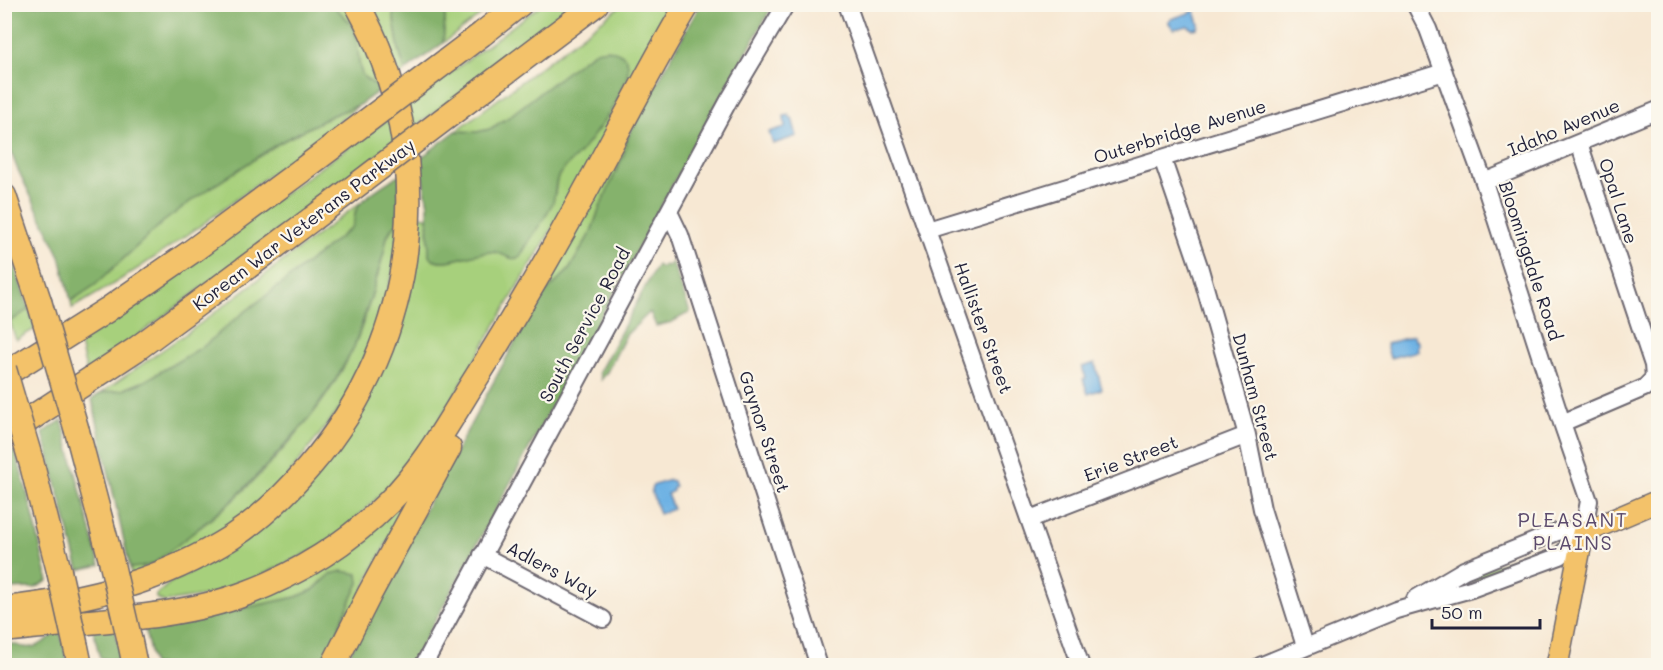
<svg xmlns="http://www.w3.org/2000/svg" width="1663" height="670" viewBox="0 0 1663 670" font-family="Mali,sans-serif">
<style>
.green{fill:#a7d07c;stroke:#64795c;stroke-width:1.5}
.forest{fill:#85b26c;stroke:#546a54;stroke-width:1.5}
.water{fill:#6eb2e4;stroke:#486a90;stroke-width:1.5}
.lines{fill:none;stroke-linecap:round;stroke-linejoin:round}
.minor-casing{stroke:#6d6770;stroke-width:20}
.major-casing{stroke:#6d6770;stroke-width:24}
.highway-casing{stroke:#6d6770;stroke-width:27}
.minor{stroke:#fff;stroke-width:16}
.major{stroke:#f3c26a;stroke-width:21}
.highway{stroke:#f3c26a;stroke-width:24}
.highway-bridge-casing{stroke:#6d6770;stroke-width:27;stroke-linecap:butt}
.highway-bridge{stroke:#f3c26a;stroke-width:24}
.labels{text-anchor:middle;stroke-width:4.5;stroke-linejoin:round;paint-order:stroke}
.street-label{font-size:18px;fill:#22223b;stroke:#fbf7ec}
.neighbourhood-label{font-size:20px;letter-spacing:1.5px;fill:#5c4b6d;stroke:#fbf7ec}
</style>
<rect width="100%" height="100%" fill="#fbf7ec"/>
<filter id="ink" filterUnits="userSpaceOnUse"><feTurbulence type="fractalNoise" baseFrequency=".0167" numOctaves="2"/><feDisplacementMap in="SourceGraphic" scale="12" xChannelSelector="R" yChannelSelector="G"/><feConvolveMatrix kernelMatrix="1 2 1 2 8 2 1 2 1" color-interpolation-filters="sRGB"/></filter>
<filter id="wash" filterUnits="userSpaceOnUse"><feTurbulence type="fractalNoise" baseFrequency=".008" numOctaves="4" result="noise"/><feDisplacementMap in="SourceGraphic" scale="24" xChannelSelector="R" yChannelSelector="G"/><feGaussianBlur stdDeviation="1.35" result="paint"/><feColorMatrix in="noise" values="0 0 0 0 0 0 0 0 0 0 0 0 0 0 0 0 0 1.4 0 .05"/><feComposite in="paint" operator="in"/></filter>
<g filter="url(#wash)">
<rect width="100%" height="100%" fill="#f7e8d3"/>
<path class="green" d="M 333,5 L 347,5 L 366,39 L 380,90 C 374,83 366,81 361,73 L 352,25 L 344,18 Z
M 368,5 L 391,5 L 392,7 L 399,50 L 405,71 L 399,76 Z
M 446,5 L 494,5 L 443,43 Z
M 541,5 L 579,5 L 412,129 L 406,106 Z
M 622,5 L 682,5 L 654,56 L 414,463 L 331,542 L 224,593 L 164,602 L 156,598 L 156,595 L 171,582 L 210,562 L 270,519 L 405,309 C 413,278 416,248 418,216 L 428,217 L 429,256 C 440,267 456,258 469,255 C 475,253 481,253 488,252 C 499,252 510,255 520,257 L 555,195 L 557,178 L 564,168 L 579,154 L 585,58 L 506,119 L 490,129 L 477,132 L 456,131 Z
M 359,105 C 308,146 256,185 203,224 C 160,254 118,283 72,308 L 71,301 L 95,285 L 163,222 L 195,198 L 279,143 L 333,115 Z
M 391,117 L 396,141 L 87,374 L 79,340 Z
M 629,134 L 624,154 L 600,207 L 591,232 L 569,270 L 537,301 Z
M 361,202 L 355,212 L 355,219 L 352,227 L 284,282 L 233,321 L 204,346 L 145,381 L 122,390 L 101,393 L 201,323 Z
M 398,223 L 397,260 L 356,387 L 278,489 L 213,539 L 133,578 L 130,568 C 145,567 154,559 167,551 C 221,516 270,468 310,417 C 325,399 344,369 354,347 C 366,319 375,285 383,256 C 385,250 385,243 387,238 C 389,232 393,227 398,223 Z
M 29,309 L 35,329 L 16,340 L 10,322 Z
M 421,475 L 333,649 L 341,622 L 359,583 L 322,581 L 313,590 L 296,597 L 217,614 L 248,600 Z
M 1556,544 L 1559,544 L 1561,548 L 1467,583 L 1466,580 L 1467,577 L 1524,554 Z"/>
<path class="forest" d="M 5,5 L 333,5 C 339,12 349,20 353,26 C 360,39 356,70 365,78 C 370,83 374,82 380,90 L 359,105 L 333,115 L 279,143 L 195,198 L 163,222 L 95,285 L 71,301 L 60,256 L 17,168 L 5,136 Z
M 391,5 L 446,5 L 443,43 L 405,71 L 399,50 L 392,7 Z
M 700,5 L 773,5 L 698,138 L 411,665 L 344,666 L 402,552 L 537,301 L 569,270 L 591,232 L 600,207 L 624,154 L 629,134 Z
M 607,49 C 616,51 626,54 628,64 C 631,88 595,134 581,152 C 574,160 565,166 559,175 C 554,184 556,193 553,202 C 545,221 529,238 520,257 C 509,262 504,253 494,252 C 474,250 443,270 429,256 L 428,204 L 419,159 L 456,131 L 477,132 L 490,129 L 506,119 L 585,58 L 596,51 Z
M 400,174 L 398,223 L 391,229 L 387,237 L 384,252 L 371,297 L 354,347 L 335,381 L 311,416 L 269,463 L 232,501 L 189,536 L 153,564 L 142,567 L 130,568 L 92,399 L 101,393 L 122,390 L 145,381 L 204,346 L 233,321 L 284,282 L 352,227 C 355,220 354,214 357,208 C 365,195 387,183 400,174 Z
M 4,234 L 29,309 L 10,322 L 5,303 Z
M 672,262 L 690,312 L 672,322 L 656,326 L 650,312 L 626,335 L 607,372 L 601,380 L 599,372 L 657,265 L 661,268 L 664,265 L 668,266 Z
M 62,420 L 100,565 L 79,570 L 43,433 Z
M 15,450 L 32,510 L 48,581 L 35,588 L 5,589 L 5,456 Z
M 342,571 L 358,574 L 359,583 L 341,622 L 333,649 L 326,665 L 153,665 L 143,622 L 217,614 L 296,597 L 313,590 L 331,574 Z
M 114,625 L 123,665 L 110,660 L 100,658 L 92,626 Z
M 60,630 L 68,665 L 5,665 L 4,644 C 14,642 16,646 24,647 C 38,650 50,637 60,630 Z"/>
<path class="water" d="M 1195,11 L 1199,24 L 1198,28 L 1193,29 L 1188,26 L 1174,29 L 1168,22 L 1171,19 Z
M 789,115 L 790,118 L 792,118 L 797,136 L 773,144 L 769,132 L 785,127 L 784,116 Z
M 1413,336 L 1414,341 L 1416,340 L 1418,345 L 1416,346 L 1417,351 L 1390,358 L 1386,344 Z
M 1095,363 L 1102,389 L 1088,394 L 1083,379 L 1086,378 L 1082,367 Z
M 669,480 L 673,481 L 675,487 L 673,488 L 673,491 L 667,494 L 673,509 L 659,514 L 651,490 L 652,486 Z"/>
</g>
<g filter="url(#ink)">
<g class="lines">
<g class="minor-casing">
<path id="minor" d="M 847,4 L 1081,666
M 1415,4 L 1428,29 L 1484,182 L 1562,423 L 1589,501 L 1583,533
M 1162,158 L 1199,266 L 1247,435 L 1262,509 L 1305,646
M 1484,182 L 1658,110
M 669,212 L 680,235 L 819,666
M 927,230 L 1444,72
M 1562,423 L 1644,388 L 1654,378 L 1653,365 L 1579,143
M 1030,519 L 1247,435
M 482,555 L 603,619
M 1415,599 L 1464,570 L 1557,532 L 1565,531 L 1583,533
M 423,666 L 729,100 L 786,4
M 1260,666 L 1396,610 L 1471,589 L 1560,556 L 1583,533"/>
</g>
<g class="major-casing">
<path id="major" d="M 1557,666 L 1583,533 L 1658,501"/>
</g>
<g class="highway-casing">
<path id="highway" d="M 482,34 L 520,4
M 485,88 L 596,4
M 4,196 L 39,301
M 4,375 L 107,310 L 191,252 L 302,170
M 77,431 L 111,560
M 4,436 L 135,350 L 312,219
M 31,461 L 59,571
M 4,609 C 87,600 161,582 232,537 C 261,518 287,493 309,467 C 421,338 440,153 357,4
M 4,630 C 83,620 173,621 247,593 C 300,573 349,542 389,502 C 426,465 450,419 478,375 C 527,297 572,217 615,136 C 639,92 662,47 688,4
M 130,642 L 135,666
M 76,647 L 80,666
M 333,666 L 370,593 L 449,448"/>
</g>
<use href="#minor" class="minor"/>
<use href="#major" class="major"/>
<use href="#highway" class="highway"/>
<g class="highway-bridge-casing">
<path id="highway-bridge" d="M 302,170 L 482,34
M 312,219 L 485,88
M 39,301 L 77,431
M 4,369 L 31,461
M 111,560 L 130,642
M 59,571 L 76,647"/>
</g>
<use href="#highway-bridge" class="highway-bridge"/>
</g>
</g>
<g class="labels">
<g class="street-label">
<text transform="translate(1564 128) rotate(-23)" y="6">Idaho Avenue</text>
<text transform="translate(1180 132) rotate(-17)" y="6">Outerbridge Avenue</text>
<text transform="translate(1618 201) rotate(72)" y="6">Opal Lane</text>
<text transform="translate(304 225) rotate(-37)" y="6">Korean War Veterans Parkway</text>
<text transform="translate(1530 261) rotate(72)" y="6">Bloomingdale Road</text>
<text transform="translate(585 325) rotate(-62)" y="6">South Service Road</text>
<text transform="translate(983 328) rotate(70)" y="6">Hallister Street</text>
<text transform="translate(1255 397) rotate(75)" y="6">Dunham Street</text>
<text transform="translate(764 432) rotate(72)" y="6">Gaynor Street</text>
<text transform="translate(1131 459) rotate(-21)" y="6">Erie Street</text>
<text transform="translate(552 570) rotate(28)" y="6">Adlers Way</text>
</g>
<g class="neighbourhood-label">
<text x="1573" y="527">PLEASANT<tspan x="1573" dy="23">PLAINS</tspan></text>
</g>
</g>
<rect width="1663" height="670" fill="none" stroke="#fbf7ec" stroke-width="24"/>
<path d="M1432 619v9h108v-9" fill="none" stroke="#22223b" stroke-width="3"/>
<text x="1441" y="619" font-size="18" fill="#22223b" stroke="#fbf7ec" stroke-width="4.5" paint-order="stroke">50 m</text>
</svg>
